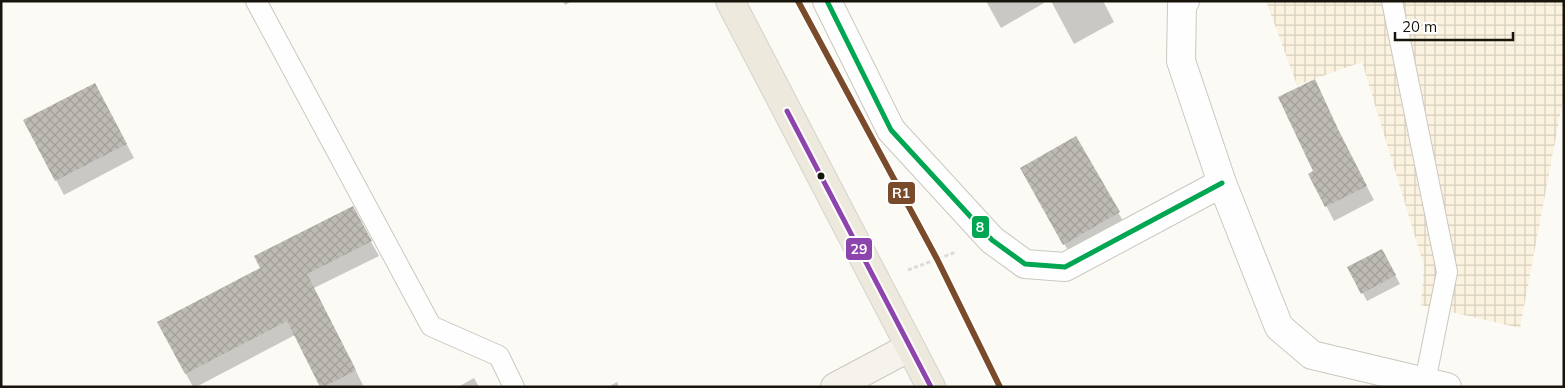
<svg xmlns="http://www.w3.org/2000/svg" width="1565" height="388" viewBox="0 0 1565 388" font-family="Mulish,sans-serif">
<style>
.industrial{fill:url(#industrial-grid)}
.shadow{fill:#0003}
.building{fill:url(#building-cross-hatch)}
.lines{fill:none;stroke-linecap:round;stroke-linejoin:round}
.lane-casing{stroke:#cbc8c1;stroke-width:22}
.street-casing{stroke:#cbc8c1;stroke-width:30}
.secondary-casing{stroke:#cbc8c1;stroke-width:30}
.primary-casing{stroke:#d4d3cf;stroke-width:30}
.path{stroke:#dddbda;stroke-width:3;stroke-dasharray:4 2.5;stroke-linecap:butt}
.lane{stroke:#fffefe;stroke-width:20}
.street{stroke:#fffefe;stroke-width:28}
.secondary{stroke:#f5f3ec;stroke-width:28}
.primary{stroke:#ede9dc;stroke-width:28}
.bus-1-casing{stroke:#fff;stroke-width:9}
.bus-2-casing{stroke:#fff;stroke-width:9}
.bus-1{stroke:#00a651;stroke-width:5}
.bus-2{stroke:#8e44ad;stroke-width:5}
.rail-1-casing{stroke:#fff;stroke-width:10}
.rail-1{stroke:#7a4b2a;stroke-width:6}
.bus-dot{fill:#17140b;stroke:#fff;stroke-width:2}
.line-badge{stroke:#fff;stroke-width:2}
.badge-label{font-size:14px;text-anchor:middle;font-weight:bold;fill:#fff}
</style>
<defs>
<pattern id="industrial-grid" width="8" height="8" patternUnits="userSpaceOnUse" patternTransform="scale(1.25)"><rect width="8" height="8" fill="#fbf3e0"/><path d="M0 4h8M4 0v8" fill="none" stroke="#d6cfbf"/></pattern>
<pattern id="building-cross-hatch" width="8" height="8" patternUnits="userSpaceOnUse" patternTransform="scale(1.25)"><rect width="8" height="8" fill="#bdbbb4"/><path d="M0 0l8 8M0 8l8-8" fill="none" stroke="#a2a099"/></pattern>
</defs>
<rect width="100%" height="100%" fill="#fcfaf5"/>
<path class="industrial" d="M 1266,1 L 1564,1 L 1564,94 L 1520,328 L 1421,305 L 1424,266 L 1362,62 L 1297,85 Z"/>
<path class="shadow" d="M 563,1 L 572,1 L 565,5 Z
M 986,1 L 1042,1 L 1044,3 L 1001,28 Z
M 1051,1 L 1103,1 L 1114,22 L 1074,44 Z
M 102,98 L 134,158 L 64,195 L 25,121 Z
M 1076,137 L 1128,230 L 1074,261 L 1021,168 Z
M 1345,145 L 1374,200 L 1334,221 L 1310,174 L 1314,172 Z
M 360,222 L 379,256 L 314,288 L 363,385 L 359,387 L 322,387 L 295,335 L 196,387 L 193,387 L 159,323 Z
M 1382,251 L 1400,284 L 1367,301 L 1349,268 Z
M 474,378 L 479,387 L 458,387 Z
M 617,382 L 619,387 L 608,387 Z"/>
<path class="building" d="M 1315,79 L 1338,129 L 1367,186 L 1325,207 L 1308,174 L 1313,171 L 1278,97 Z
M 95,83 L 127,144 L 55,181 L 23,120 Z
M 1076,136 L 1120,212 L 1063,245 L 1020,168 Z
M 353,206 L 372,241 L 307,274 L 356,370 L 324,387 L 320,387 L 287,321 L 185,374 L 157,322 L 260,268 L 254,256 Z
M 1382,249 L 1396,275 L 1361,294 L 1347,267 Z"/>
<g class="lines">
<g class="lane-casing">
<path id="lane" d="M 256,1 L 431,326 L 499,356 L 514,387
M 1392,1 L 1447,272 L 1425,382"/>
</g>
<g class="street-casing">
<path id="street" d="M 827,1 L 891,130 L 992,240 L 1025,264 L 1065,267 L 1222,183
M 1185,1 L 1182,5 L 1181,61 L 1222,183 L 1279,327 L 1312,355 L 1447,387"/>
</g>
<g class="secondary-casing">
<path id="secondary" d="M 835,387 L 910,347"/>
</g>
<g class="primary-casing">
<path id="primary" d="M 730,1 L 931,387"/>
</g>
<path class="path" d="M 908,270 L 956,252"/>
<use href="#lane" class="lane"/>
<use href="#street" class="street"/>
<use href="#secondary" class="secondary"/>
<use href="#primary" class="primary"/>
<g class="bus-1-casing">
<path id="bus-1" d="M 827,1 L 891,130 L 992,240 L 1025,264 L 1065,267 L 1222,183"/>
</g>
<g class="bus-2-casing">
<path id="bus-2" d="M 787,111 L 931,387"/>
</g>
<use href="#bus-1" class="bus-1"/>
<use href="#bus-2" class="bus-2"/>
<g class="rail-1-casing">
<path id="rail-1" d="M 798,1 L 937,259 L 1000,387"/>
</g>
<use href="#rail-1" class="rail-1"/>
</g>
<circle class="bus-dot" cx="821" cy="176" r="4.5"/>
<g class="line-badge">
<rect x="887" y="181" width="29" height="24" rx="5" fill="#7a4b2a"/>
<rect x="971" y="215" width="19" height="24" rx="5" fill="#00a651"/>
<rect x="845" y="237" width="28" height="24" rx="5" fill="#8e44ad"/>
</g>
<g class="badge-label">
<text x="901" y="198">R1</text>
<text x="980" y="232">8</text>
<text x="859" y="254">29</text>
</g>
<rect width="1565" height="388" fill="none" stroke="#17140b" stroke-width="5"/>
<path d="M1395 32v8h118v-8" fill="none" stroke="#17140b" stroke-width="2.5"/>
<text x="1402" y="32" font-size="15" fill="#17140b" stroke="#ffffff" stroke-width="4" paint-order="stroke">20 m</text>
</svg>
